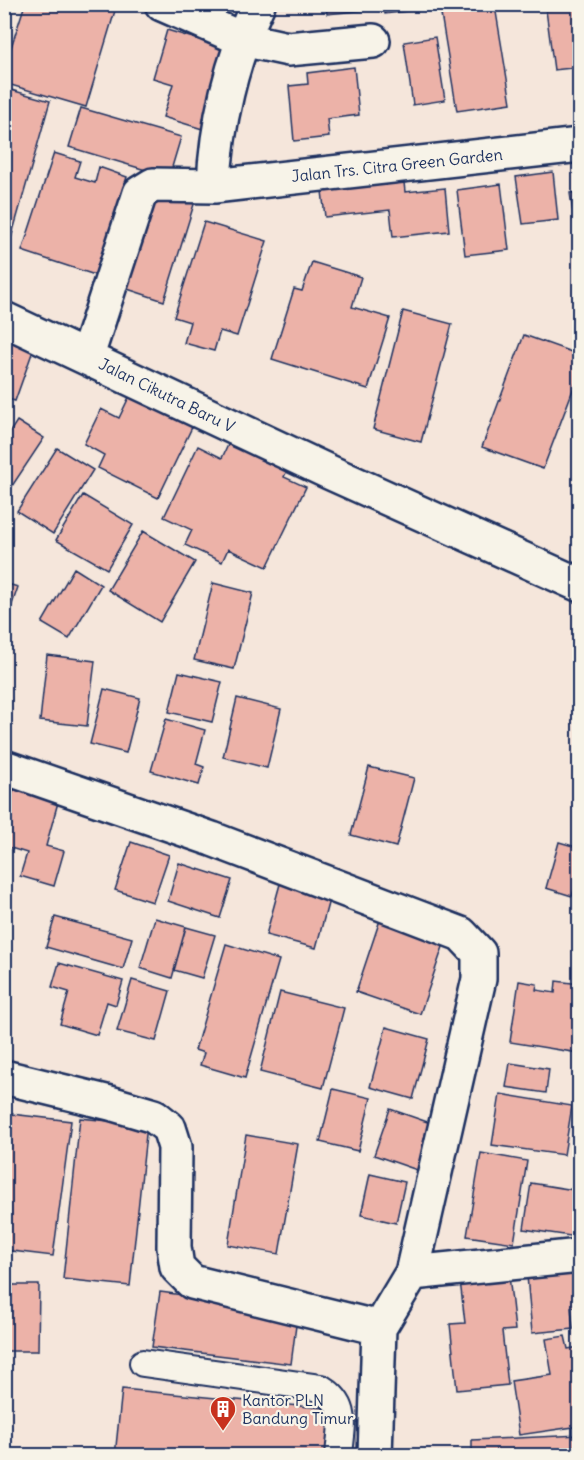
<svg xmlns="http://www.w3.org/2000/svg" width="584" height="1460" viewBox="0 0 584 1460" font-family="Delius,sans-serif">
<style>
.building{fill:#ecb2a8;stroke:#1b2f5e;stroke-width:1.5}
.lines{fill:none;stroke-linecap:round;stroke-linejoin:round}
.service-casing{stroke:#1b2f5e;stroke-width:30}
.minor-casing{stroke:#1b2f5e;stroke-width:38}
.service{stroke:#f7f3e8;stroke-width:26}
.minor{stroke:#f7f3e8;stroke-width:33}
.labels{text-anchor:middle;stroke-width:4.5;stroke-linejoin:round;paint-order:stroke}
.street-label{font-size:16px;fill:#1b2f5e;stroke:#f7f3e8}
.poi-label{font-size:16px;fill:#1b2f5e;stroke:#f7f3e8;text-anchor:start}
</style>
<rect width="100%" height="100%" fill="#f5e6db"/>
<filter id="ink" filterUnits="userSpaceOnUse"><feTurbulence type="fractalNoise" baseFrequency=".0167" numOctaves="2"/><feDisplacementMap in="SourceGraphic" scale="12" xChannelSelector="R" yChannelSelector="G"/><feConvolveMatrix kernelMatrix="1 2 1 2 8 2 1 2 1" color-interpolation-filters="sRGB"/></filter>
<g filter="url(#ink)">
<path class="building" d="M 25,4 L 117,4 L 86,107 L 4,83 L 4,69 Z
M 326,4 L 366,4 L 367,10 L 327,14 Z
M 384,4 L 439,4 L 439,7 L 385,14 Z
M 495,6 L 511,103 L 457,111 L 441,14 Z
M 580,6 L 580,67 L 554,70 L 546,10 Z
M 167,30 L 232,50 L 209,131 L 163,117 L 173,84 L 153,78 Z
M 435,37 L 445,100 L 413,105 L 404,42 Z
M 354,67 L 359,115 L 327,119 L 329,137 L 294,141 L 289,86 L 308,84 L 307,73 Z
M 4,88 L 50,101 L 6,256 L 4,256 Z
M 81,108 L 181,137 L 169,177 L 69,147 Z
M 54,153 L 80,161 L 75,177 L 95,183 L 99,167 L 127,177 L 95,275 L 22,251 Z
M 553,172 L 558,220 L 523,224 L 516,177 Z
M 403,173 L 405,192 L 445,188 L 449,231 L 393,237 L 390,210 L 325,217 L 321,182 Z
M 134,182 L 195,201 L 164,301 L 103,281 Z
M 501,184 L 509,250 L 465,255 L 457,190 Z
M 580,192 L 580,260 L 570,193 Z
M 204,222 L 267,241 L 237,336 L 220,331 L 214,351 L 184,343 L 190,322 L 174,317 Z
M 312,262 L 361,277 L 352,307 L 390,318 L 368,389 L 272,359 L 294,289 L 302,291 Z
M 403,311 L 452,324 L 421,442 L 373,429 Z
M 4,331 L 36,342 L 15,401 L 4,398 Z
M 524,335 L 580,355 L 580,371 L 543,469 L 482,447 Z
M 131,393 L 194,423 L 158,498 L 98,468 L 104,455 L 84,444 L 101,409 L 119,418 Z
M 17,421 L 44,438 L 4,498 L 4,441 Z
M 233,434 L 291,462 L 284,477 L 306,487 L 267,567 L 228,549 L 222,562 L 185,545 L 192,530 L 164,517 L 198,446 L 222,458 Z
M 57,448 L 93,470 L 53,534 L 17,511 Z
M 83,495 L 133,525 L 107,569 L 56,540 Z
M 143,531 L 195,562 L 160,622 L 108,590 Z
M 74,568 L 101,585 L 69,639 L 42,623 Z
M 4,583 L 18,587 L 5,625 L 4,625 Z
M 213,583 L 253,593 L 234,669 L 194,660 Z
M 47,655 L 95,661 L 87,726 L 40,721 Z
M 179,672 L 222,682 L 212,722 L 169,712 Z
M 104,689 L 140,698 L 126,753 L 90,744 Z
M 237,698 L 281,709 L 267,768 L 223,757 Z
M 166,719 L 205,730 L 196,764 L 204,767 L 199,785 L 151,771 Z
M 369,767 L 414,778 L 396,847 L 351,835 Z
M 16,782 L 60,795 L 46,846 L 64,851 L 54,886 L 20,876 L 27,853 L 4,846 L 4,822 Z
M 131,842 L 169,855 L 153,902 L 115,890 Z
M 559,842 L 580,848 L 580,873 L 572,896 L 546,888 Z
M 179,863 L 232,880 L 220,918 L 168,901 Z
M 280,884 L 330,896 L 316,948 L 266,935 Z
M 580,895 L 580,913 L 575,912 Z
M 55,917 L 132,938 L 123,969 L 46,947 Z
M 381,917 L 446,938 L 420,1014 L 356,992 Z
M 155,918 L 186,927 L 172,978 L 140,968 Z
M 186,927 L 215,935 L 202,978 L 174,970 Z
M 226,944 L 279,960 L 245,1078 L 200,1065 L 204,1053 L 195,1050 Z
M 59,963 L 123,981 L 116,1005 L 107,1002 L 97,1035 L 60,1024 L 69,992 L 52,987 Z
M 132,980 L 170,991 L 156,1041 L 117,1031 Z
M 519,981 L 537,984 L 536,990 L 555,993 L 556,981 L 580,984 L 579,1053 L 510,1042 Z
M 280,992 L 344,1008 L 323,1088 L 260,1072 Z
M 386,1027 L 429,1039 L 413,1099 L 370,1087 Z
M 510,1063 L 549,1069 L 546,1093 L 506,1087 Z
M 333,1089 L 371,1098 L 358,1151 L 320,1142 Z
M 500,1094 L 572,1106 L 564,1155 L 492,1145 Z
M 390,1109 L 436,1125 L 420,1171 L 374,1155 Z
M 11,1114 L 71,1121 L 53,1256 L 4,1250 L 4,1162 Z
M 80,1118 L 147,1125 L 130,1286 L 63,1279 Z
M 246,1135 L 298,1144 L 279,1254 L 228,1245 Z
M 481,1153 L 527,1161 L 514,1243 L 467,1236 Z
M 370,1174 L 405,1182 L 396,1223 L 361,1215 Z
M 531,1183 L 580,1191 L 577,1237 L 524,1229 Z
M 580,1259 L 580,1306 L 571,1307 L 573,1329 L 532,1333 L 526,1264 Z
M 508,1266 L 515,1330 L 502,1331 L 508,1385 L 457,1390 L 450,1324 L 465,1323 L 459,1272 Z
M 4,1285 L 39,1285 L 38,1351 L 4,1351 Z
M 160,1292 L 298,1310 L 291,1364 L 152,1347 Z
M 565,1336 L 568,1349 L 580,1347 L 580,1426 L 519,1435 L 511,1381 L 552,1375 L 546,1339 Z
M 122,1389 L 331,1409 L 327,1456 L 115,1456 Z
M 580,1435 L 580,1456 L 472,1456 L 472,1440 Z"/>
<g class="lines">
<g class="service-casing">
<path id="service" d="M 143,1363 L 321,1388 C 350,1406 341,1426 339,1456"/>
</g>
<g class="minor-casing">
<path id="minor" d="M 162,4 L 242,39 L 288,49 L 373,41
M 214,186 C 216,125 232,59 258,4
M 4,319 L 329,472 L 580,585
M 87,356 L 140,193 L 153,185 L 214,186 L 580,145
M 4,767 L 212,839 L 461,934 L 479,953 L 479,979 L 412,1273 L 379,1328 L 375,1456
M 4,1077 L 110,1103 L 154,1116 L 169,1128 L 175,1147 L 174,1247 L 177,1267 L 192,1282 L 379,1328
M 412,1273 L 580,1256"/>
</g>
<use href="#service" class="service"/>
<use href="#minor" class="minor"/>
</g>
</g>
<defs>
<g id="building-pin" transform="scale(1.35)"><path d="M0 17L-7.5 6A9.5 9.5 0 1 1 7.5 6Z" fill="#c8321e" stroke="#f7f3e8"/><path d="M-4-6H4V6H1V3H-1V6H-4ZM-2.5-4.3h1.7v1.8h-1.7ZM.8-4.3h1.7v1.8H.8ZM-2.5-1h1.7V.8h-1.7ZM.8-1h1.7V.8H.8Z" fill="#fff"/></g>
</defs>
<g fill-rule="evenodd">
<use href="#building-pin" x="223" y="1409"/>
</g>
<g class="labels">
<g class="street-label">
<text transform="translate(397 165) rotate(-6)" y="6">Jalan Trs. Citra Green Garden</text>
<text transform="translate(167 395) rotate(26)" y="6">Jalan Cikutra Baru V</text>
</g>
<g class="poi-label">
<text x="242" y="1406">Kantor PLN<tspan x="242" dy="18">Bandung Timur</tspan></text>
</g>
</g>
<rect width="584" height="1460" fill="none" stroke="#f7f3e8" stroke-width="24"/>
<rect x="12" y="12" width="560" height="1436" fill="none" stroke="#1b2f5e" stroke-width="2" filter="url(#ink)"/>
</svg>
